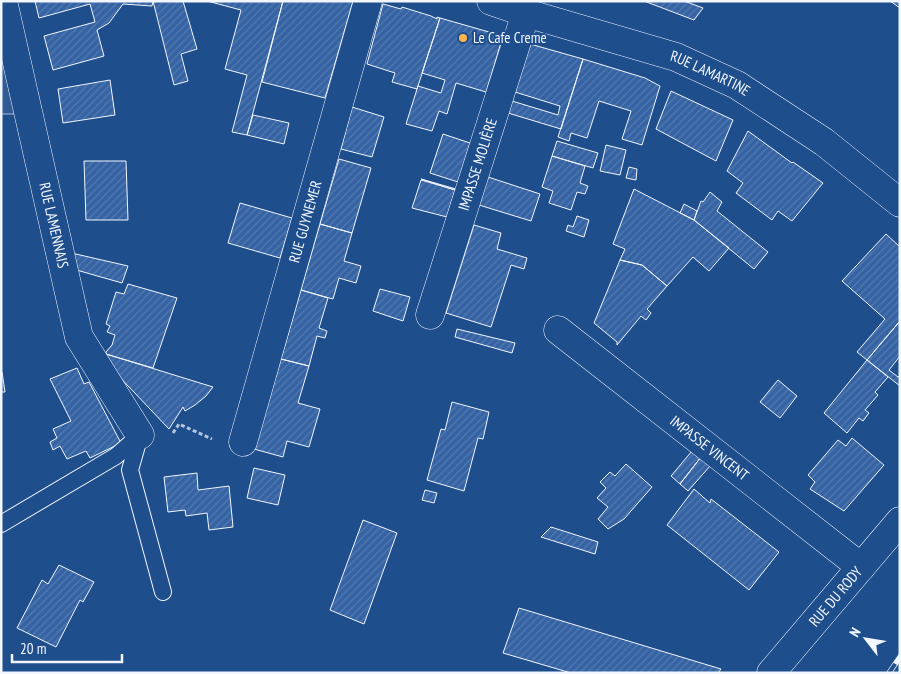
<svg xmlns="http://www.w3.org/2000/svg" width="901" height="674" viewBox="0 0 901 674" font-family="'PT Sans Narrow',sans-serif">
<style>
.built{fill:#305b95;stroke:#a8bbd7}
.building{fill:url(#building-hatch);stroke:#f2f6ff}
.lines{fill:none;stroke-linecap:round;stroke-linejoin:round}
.service-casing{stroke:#f2f6ff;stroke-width:18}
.minor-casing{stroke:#f2f6ff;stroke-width:29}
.secondary-casing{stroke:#f2f6ff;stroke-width:29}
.path{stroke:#b3c4dc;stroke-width:3;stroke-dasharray:4 2.5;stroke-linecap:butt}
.service{stroke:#1f4e8c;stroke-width:16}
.minor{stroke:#1f4e8c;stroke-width:28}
.secondary{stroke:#1f4e8c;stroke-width:28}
.rail-casing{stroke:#f2f6ff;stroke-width:5.5}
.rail{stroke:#1f4e8c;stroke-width:4;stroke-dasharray:11;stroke-linecap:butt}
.poi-dot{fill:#ffb74d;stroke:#1f4e8c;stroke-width:2}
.labels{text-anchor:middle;stroke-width:4;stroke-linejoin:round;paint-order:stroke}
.poi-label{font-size:15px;fill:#f2f6ff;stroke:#1f4e8c;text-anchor:start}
.street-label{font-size:15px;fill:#f2f6ff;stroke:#1f4e8c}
</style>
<defs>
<pattern id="building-hatch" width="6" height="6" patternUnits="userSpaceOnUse" patternTransform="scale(1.25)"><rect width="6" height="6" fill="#3563a3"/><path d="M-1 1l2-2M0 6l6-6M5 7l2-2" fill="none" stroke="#537ab1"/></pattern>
</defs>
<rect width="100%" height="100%" fill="#1f4e8c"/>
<path class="built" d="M 1,32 L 15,114 L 1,114 Z"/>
<path class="building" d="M 35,1 L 153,1 L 152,6 L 123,4 L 109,23 L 97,30 L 104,56 L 53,70 L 44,36 L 95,22 L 90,4 L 39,18 Z
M 153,1 L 183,1 L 197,49 L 181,54 L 188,81 L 174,85 Z
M 207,1 L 283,1 L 247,135 L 232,132 L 247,75 L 225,69 L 241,10 Z
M 283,1 L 353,1 L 325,98 L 262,82 Z
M 644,1 L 684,1 L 703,8 L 694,20 Z
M 890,1 L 900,1 L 900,8 Z
M 383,4 L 401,9 L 402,7 L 431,16 L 437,19 L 437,17 L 440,18 L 417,89 L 392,82 L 395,73 L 367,64 Z
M 440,18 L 503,36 L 486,92 L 456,83 L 447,114 L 439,111 L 432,131 L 406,124 L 418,86 L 441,93 L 445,80 L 422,73 Z
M 530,44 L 583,59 L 561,129 L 508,113 L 512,101 L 558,115 L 560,106 L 515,92 Z
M 583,59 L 645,78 L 660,86 L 642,145 L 622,139 L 631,111 L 599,101 L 587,138 L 571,133 L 569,141 L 558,137 Z
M 110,80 L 115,115 L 63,123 L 58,89 Z
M 671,91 L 733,120 L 716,161 L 656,129 Z
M 352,107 L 384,117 L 372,157 L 341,149 Z
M 253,115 L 289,123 L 284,144 L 247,135 Z
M 748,131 L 792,163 L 793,162 L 823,183 L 792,221 L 778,211 L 772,220 L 736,193 L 743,183 L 727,171 Z
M 443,134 L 470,143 L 458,182 L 430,173 Z
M 557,141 L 598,153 L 593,168 L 552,156 Z
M 606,145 L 626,150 L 620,175 L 600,171 Z
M 552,156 L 585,166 L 580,183 L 588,186 L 585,194 L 577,192 L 571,210 L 549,203 L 553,191 L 542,187 Z
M 339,159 L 371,168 L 352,233 L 320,224 Z
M 84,161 L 126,161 L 128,220 L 86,220 Z
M 629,167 L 637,169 L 636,180 L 626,178 Z
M 488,177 L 540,194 L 531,221 L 479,205 Z
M 421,179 L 456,189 L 455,190 Z
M 421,180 L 455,190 L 447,217 L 412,208 Z
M 634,189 L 694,220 L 729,248 L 709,271 L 693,257 L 667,286 L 642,265 L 620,260 L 625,249 L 613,244 Z
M 710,192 L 722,202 L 717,211 L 768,252 L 754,269 L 694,220 L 701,201 L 703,202 Z
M 240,203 L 292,218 L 280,258 L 228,243 Z
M 684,204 L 697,211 L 694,220 L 680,213 Z
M 577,216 L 589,220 L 584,237 L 566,231 L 568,225 L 573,227 Z
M 320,224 L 352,233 L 344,261 L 361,266 L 356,283 L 339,278 L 333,299 L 301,290 Z
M 474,225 L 501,233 L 497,249 L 527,258 L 524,269 L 511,265 L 491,327 L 446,313 Z
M 886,234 L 900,247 L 900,321 L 867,360 L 857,352 L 885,319 L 842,281 Z
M 67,252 L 128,266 L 122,283 L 73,269 Z
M 620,260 L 642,265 L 667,286 L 647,309 L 651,313 L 646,320 L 641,316 L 617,345 L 617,342 L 594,323 Z
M 128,284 L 177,298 L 153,368 L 106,354 L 106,352 L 112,345 L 115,335 L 107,332 L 110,326 L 106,324 L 116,292 L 124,294 Z
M 380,289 L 410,297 L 403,321 L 373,311 Z
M 301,290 L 328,298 L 319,328 L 327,331 L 325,338 L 317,336 L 309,366 L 281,359 Z
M 900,321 L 900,356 L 889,370 L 898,377 L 900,375 L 900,386 L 867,360 Z
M 457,329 L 515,343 L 512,353 L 455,337 Z
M 106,354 L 213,387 L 206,396 L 195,405 L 185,411 L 183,407 L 169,429 L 112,369 Z
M 281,359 L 309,366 L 298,403 L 320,409 L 309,447 L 287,441 L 283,457 L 254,449 Z
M 867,360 L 888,377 L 875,392 L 878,395 L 865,410 L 869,413 L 863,421 L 859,418 L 847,433 L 824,413 Z
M 77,368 L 84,384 L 89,382 L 121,443 L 90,458 L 86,451 L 67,459 L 60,446 L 53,450 L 50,442 L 57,438 L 53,429 L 71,421 L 50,379 Z
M 2,372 L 5,392 L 1,392 L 1,372 Z
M 778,380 L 797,396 L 780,418 L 760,402 Z
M 452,402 L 489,412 L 483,439 L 478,438 L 464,491 L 427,480 L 441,429 L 445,430 Z
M 852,438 L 884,465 L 844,511 L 810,489 L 815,482 L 808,475 L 838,440 L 846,446 Z
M 692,451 L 701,457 L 680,484 L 671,476 Z
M 701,457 L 711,465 L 688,491 L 680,484 Z
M 626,464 L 652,487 L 624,519 L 608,529 L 598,519 L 608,507 L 597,498 L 606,488 L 600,482 L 610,472 L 615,476 Z
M 254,468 L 285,475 L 278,505 L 247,498 Z
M 197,473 L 198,490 L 229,486 L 233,527 L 209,530 L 207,513 L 186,516 L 185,510 L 168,512 L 164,477 Z
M 694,489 L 710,503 L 711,499 L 779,552 L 749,590 L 667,525 Z
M 425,490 L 437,493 L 434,503 L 422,500 Z
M 363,520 L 397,533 L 364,624 L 330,610 Z
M 551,527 L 598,542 L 595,554 L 541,537 Z
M 59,565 L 94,582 L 83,602 L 80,600 L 56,647 L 17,628 L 42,580 L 48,584 Z
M 519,608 L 721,669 L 718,673 L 571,673 L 503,653 Z"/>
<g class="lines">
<g class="service-casing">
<path id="service" d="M 140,435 L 130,470 L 163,592
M 1,524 L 116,456 L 140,435"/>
</g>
<g class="minor-casing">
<g id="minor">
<path id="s1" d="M 3,1 L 79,337 L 140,435"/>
<path id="s2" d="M 430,315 L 526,13"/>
<path id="s3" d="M 558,330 L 861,567"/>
<path id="s4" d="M 243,442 L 368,1"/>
<path id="s5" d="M 771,673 L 900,521"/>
</g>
</g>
<g class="secondary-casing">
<g id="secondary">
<path id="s6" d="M 491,1 L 526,13 L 676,57 L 737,85 L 824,142 L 900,203"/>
</g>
</g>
<path class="path" d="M 173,433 L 179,424 L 212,439"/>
<use href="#service" class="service"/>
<use href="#minor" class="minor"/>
<use href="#secondary" class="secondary"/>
<g class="rail-casing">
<path id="rail" d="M 889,673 L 900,657"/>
</g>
<use href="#rail" class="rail"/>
</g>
<circle class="poi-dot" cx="463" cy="38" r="5"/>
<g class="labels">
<g class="poi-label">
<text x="473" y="43">Le Cafe Creme</text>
</g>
<g class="street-label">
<text dy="5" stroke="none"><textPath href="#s6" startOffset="231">RUE LAMARTINE</textPath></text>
<text dy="5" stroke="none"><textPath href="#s2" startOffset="158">IMPASSE MOLIÈRE</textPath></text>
<text dy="5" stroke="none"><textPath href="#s4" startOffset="229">RUE GUYNEMER</textPath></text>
<text dy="5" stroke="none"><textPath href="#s1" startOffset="230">RUE LAMENNAIS</textPath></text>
<text dy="5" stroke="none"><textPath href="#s3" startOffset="192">IMPASSE VINCENT</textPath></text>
<text dy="5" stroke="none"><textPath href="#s5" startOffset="100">RUE DU RODY</textPath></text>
</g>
</g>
<rect width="901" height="674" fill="none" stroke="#f2f6ff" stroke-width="5"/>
<g transform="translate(866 639) rotate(301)" stroke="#1f4e8c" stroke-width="4" paint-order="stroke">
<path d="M0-4L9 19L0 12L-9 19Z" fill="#f2f6ff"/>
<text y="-8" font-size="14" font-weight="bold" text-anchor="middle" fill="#f2f6ff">N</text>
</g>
<path d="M12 654v8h110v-8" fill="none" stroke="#f2f6ff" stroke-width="2.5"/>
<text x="20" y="654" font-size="15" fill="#f2f6ff" stroke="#1f4e8c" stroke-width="4" paint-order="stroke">20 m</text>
</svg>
